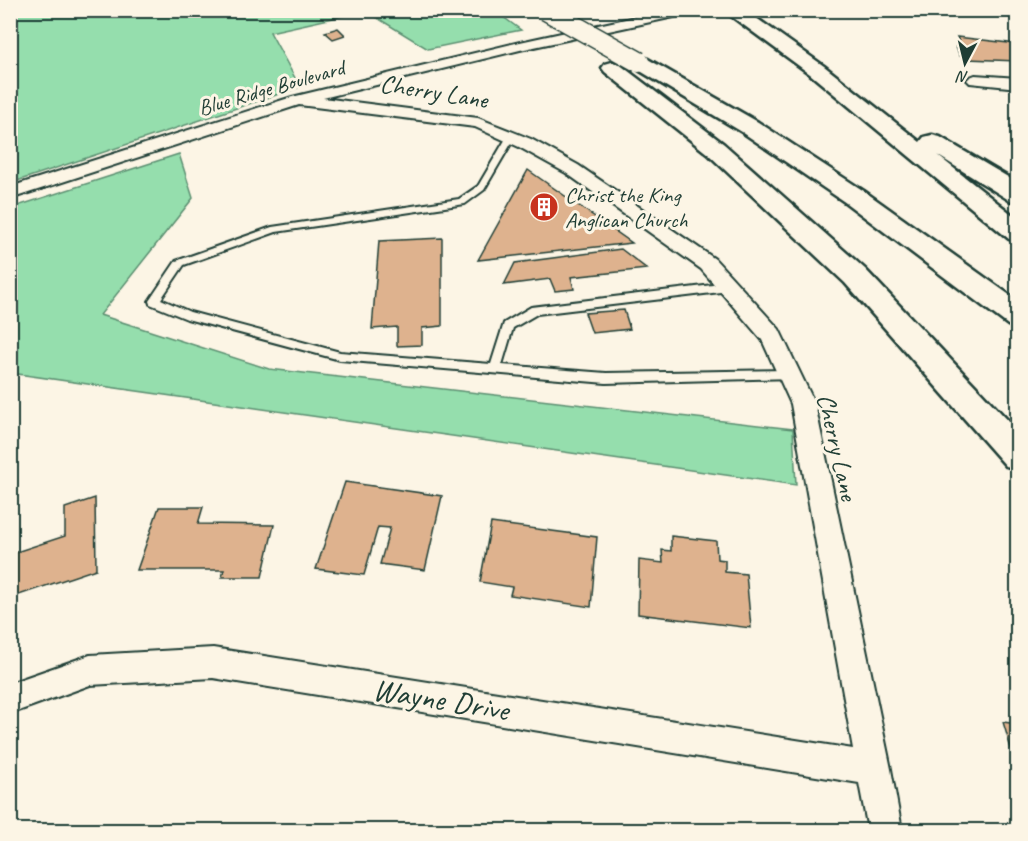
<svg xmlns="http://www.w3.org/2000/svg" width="1028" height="841" viewBox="0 0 1028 841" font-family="Caveat,sans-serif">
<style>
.green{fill:#95dead;stroke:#5a8e70;stroke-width:1.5}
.building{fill:#deb28e;stroke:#1f3d34;stroke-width:1.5}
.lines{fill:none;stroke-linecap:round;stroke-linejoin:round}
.service-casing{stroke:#1f3d34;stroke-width:4}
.minor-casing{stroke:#1f3d34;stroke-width:4}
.motorway-casing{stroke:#1f3d34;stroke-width:5}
.service{fill:#fcf5e5;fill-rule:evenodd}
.minor{fill:#fcf5e5;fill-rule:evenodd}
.motorway{fill:#fcf5e5;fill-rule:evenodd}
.motorway-bridge-casing{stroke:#1f3d34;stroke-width:23;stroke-linecap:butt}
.motorway-bridge{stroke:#fcf5e5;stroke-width:20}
.labels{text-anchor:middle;stroke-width:6;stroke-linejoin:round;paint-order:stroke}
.far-street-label{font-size:22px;fill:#1f3d34;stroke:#fcf5e5}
.far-poi-label{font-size:22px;fill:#1f3d34;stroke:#fcf5e5;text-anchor:start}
.street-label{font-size:26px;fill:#1f3d34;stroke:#fcf5e5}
.near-street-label{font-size:32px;fill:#1f3d34;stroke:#fcf5e5}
</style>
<rect width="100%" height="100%" fill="#fcf5e5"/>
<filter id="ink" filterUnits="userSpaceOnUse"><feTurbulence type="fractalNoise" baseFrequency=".0167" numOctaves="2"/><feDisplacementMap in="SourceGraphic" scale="12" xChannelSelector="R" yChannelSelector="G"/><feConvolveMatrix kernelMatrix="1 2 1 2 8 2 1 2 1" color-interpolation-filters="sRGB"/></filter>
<g filter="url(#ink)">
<path class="green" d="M 10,11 L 11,10 L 365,11 L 270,32 L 300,87 L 11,183 Z
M 366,11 L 495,11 L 521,30 L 428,49 Z
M 179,154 L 193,198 L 100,315 L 269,369 L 793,429 L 796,485 L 11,373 L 11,208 Z"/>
<path class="building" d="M 338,28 L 345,35 L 333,39 L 325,32 Z
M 957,37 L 1017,44 L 1018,61 L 967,59 L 960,56 L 956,47 L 962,48 Z
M 528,170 L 632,243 L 478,260 Z
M 442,238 L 442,326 L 422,328 L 422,345 L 397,346 L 397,327 L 372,329 L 379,241 Z
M 621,249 L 647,269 L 571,277 L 574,289 L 555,291 L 550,279 L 504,285 L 515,263 Z
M 624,310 L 630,329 L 592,333 L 585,313 Z
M 345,482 L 442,496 L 425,570 L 380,564 L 390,528 L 378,527 L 364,575 L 316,569 Z
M 95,498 L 96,569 L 10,598 L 10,554 L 65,536 L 65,508 Z
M 159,507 L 203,507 L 198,524 L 274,525 L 262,577 L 222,577 L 224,570 L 137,570 Z
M 491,523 L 597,537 L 591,607 L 510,595 L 512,587 L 480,582 Z
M 671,536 L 716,541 L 717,559 L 725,560 L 725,572 L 746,574 L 751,628 L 638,614 L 639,560 L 663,563 L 662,550 L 671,551 Z
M 1003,722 L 1018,724 L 1018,772 Z"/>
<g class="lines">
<g class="service-casing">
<path id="service" d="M 508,135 L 515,137 L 484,190 L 465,204 L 276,232 L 184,265 L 161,299 L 190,312 L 340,352 L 491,364 L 504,323 L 531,307 L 729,283 L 734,287 L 729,291 L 537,314 L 513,328 L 502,365 L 606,373 L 790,370 L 796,375 L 794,378 L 606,383 L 340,360 L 187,319 L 150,304 L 149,301 L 176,261 L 272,227 L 459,199 L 478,186 Z"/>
</g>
<g class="minor-casing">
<path id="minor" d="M 667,10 L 694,10 L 688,14 L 520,50 L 323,98 L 478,118 L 531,139 L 578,165 L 715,259 L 779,329 L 815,404 L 891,769 L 902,830 L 868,830 L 859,783 L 213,678 L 90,685 L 10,714 L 10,683 L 90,655 L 213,648 L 853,749 L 791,404 L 762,340 L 701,269 L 566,173 L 519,147 L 475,127 L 299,105 L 10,199 L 10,187 L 292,97 L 520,42 Z
M 975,75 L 1018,78 L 1018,88 L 970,83 L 967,80 L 970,77 Z"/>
</g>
<g class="motorway-casing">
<path id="motorway" d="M 723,10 L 745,10 L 824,66 L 920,142 L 924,137 L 932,135 L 940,137 L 1018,183 L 1018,202 L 1009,200 L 937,155 L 1018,219 L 1018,242 L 1009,239 L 810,74 Z
M 639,56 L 646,58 L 758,122 L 864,191 L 1018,301 L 1018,328 L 1008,325 L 846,203 L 742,132 L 632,66 L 629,62 L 632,58 Z
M 612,62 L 619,64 L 724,144 L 865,269 L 1018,431 L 1018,470 L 1006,466 L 845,283 L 708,154 L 605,72 L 602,68 L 605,64 Z"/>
</g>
<use href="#service" class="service"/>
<use href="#minor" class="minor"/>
<use href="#motorway" class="motorway"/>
<g class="motorway-bridge-casing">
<path id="motorway-bridge" d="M 546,10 L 639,62"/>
</g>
<use href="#motorway-bridge" class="motorway-bridge"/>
</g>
</g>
<defs>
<g id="building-disc" transform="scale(1.5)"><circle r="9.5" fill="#c8321e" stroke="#fcf5e5"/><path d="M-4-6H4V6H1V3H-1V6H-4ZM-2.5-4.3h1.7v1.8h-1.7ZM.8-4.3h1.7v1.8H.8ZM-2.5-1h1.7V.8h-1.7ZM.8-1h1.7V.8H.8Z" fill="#fff"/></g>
</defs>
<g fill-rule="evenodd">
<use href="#building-disc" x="544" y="207"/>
</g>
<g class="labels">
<g class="far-street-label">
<text transform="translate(271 87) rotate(-16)" y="8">Blue Ridge Boulevard</text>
</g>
<g class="far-poi-label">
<text x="565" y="202">Christ the King<tspan x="565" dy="25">Anglican Church</tspan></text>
</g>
<g class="street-label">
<text transform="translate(434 91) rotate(9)" y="9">Cherry Lane</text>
<text transform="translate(838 447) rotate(77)" y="9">Cherry Lane</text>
</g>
<g class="near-street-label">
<text transform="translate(441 699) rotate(9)" y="11">Wayne Drive</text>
</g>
</g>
<rect width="1028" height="841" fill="none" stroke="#fcf5e5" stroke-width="36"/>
<rect x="18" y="18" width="992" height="805" fill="none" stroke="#1f3d34" stroke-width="2" filter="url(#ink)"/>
<g transform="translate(965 63) rotate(187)" stroke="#fcf5e5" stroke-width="4.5" paint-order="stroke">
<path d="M0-4.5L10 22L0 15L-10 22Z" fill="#1f3d34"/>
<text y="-9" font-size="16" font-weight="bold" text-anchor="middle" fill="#1f3d34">N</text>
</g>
</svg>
